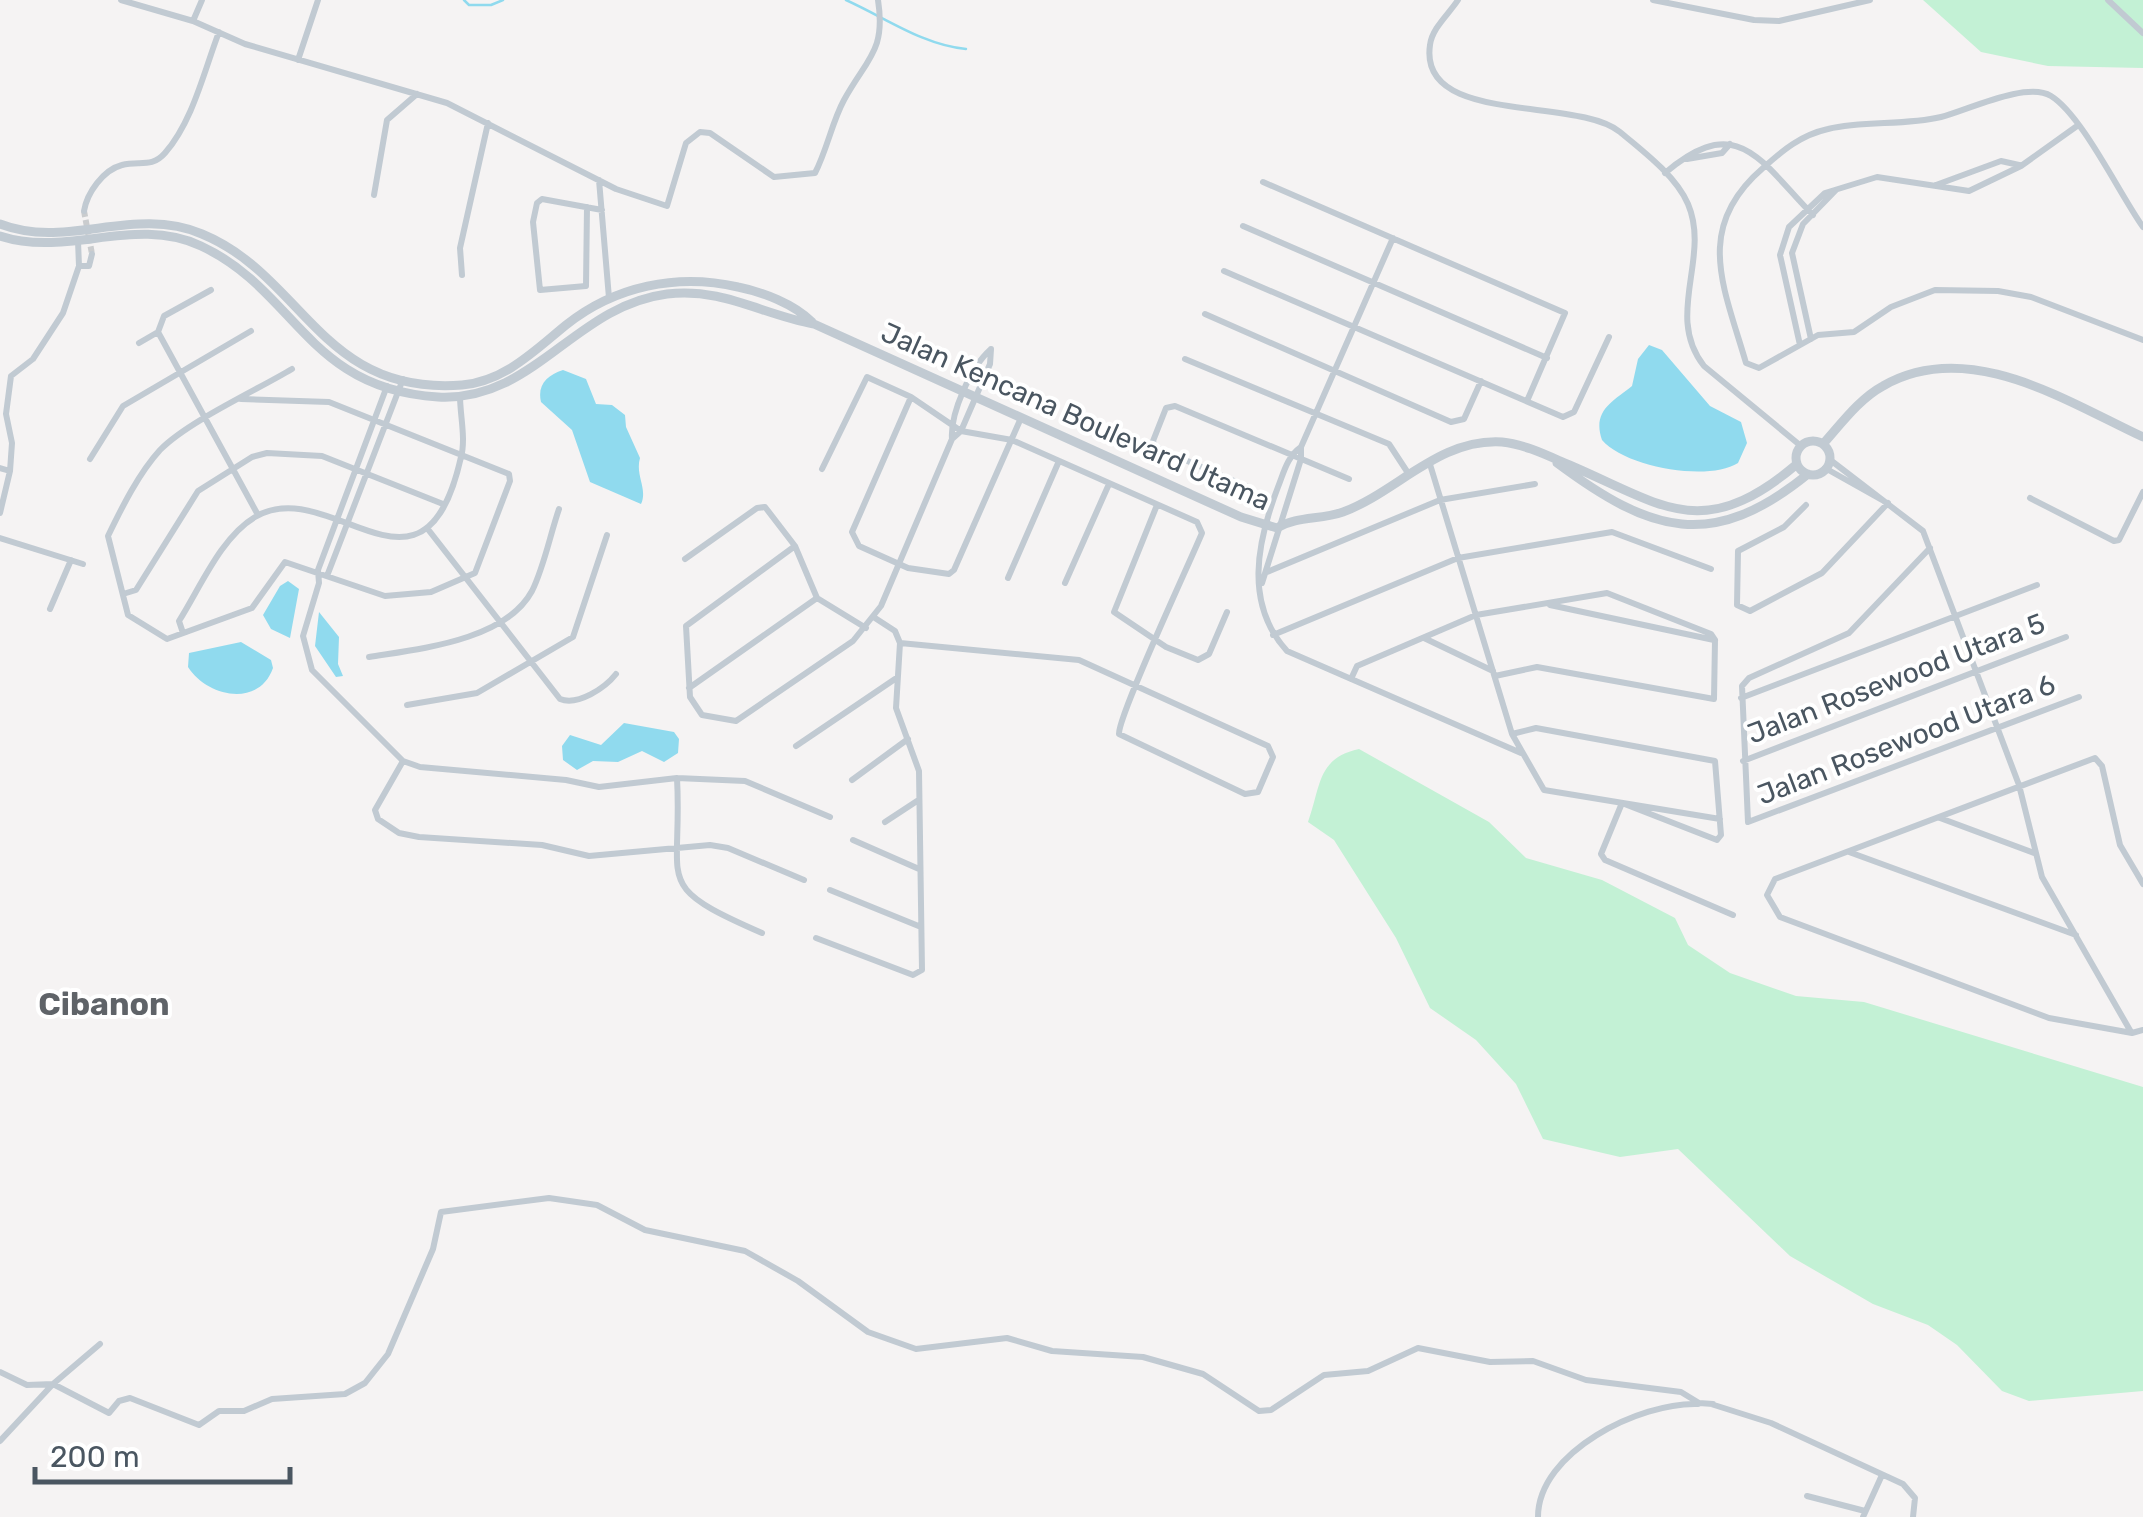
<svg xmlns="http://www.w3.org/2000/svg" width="2143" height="1517" viewBox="0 0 2143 1517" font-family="Rubik,sans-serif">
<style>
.green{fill:#c3f1d5}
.water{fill:#90daee}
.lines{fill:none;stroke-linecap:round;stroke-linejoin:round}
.stream{stroke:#90daee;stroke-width:2.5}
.minor-tunnel{stroke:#caccce;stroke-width:6;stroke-dasharray:6 3;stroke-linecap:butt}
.minor{stroke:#c1cad2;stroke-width:6}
.tertiary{stroke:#c1cad2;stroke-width:9}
.labels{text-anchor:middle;stroke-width:8;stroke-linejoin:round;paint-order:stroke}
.street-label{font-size:28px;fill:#4a5661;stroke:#fff}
.quarter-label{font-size:32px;font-weight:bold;fill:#5f6368;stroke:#fff}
</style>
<rect width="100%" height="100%" fill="#f5f3f3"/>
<path class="green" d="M 1923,0 L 2143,0 L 2143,68 L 2048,66 L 1981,52 Z
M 1359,749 L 1489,822 L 1526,858 L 1602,880 L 1675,918 L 1688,945 L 1730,973 L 1796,996 L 1864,1002 L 2143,1087 L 2143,1391 L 2029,1401 L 2002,1391 L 1957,1345 L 1928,1325 L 1873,1304 L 1790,1256 L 1678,1149 L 1620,1157 L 1543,1139 L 1516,1084 L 1476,1040 L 1430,1008 L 1396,938 L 1334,840 L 1308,822 C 1321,786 1317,758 1359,749 Z"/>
<path class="water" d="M 1649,345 L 1662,350 L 1710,406 L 1741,422 L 1747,443 L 1738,463 C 1708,482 1625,467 1602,440 C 1592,411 1612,402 1632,386 L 1638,359 Z
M 563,370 L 586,379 L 596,404 L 612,405 L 625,415 L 626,427 L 640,458 C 635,475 648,489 641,504 L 590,482 L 572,430 L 541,402 C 537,385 547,375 563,370 Z
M 288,581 L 299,589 L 290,638 L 271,629 L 263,615 L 280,586 Z
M 319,612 L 339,637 L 338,664 L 343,676 L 336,677 L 315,646 Z
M 241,642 L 271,660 L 273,668 C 259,708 207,697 188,667 L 189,653 Z
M 624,723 L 674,732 L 679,739 L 678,753 L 664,762 L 642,751 L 618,762 L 593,761 L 577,770 L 563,760 L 562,746 L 570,735 L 601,745 Z"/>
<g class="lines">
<path class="stream" d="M 464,0 L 469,5 L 491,5 L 503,0
M 846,0 C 886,18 923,45 966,49"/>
<path class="minor-tunnel" d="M 84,211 L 92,254"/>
<path class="minor" d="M 121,0 L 193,21 L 245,44 L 447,103 L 616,189 L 667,206 L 686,143 L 700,132 L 710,133 L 774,177 L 815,173 C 827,150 832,122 844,100 C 867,58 886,51 878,0
M 1458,0 C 1449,14 1432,28 1430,45 C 1418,126 1577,96 1620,132 C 1643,151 1676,176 1688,204 C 1711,258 1664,315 1704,366 L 1801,446
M 1653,0 L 1754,20 L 1779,21 L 1870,0
M 2108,0 L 2143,33
M 193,21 L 202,0
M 298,60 L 318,0
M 1687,159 L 1722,153 L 1730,144
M 1665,173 C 1738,111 1760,161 1813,215
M 599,180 L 609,298
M 1263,182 L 1565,313 L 1527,401
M 1936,185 L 2001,161 L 2019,165
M 374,195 L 387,120 L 417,94
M 587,207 L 586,286 L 540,290 L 533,222 L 537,203 L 542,199 L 602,210
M 84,211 C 87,193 103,170 122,165 C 139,160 151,169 165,153 C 193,121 204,71 219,32
M 1243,226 L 1547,358
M 2143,227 C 2120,195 2082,115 2051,96 C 2027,81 1968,110 1941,117 C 1904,126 1864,120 1828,129 C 1801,135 1783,150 1763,168 C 1693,228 1724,287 1746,363 L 1759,368 L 1818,335 L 1854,332 L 1891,307 L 1935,290 L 1998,291 L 2031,297 L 2143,340
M 78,241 L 79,266
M 1224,271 L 1563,417 L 1574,412 L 1609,337
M 462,275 L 460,248 L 488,123
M 1205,314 L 1451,422 L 1464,419 L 1481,381
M 158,332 L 258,515
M 158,332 L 164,316 L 211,290
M 1811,339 L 1792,253 L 1803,224 L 1836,190
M 139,343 L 158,332
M 1800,345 L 1780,255 L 1789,227 L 1825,193 L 1877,177 L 1969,191 L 2021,166 L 2077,126
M 1185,359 L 1389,444 L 1408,473
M 387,386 L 318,570 L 319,583 L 303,636 L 312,670 L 403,761 L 420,767 L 566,780 L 599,787 L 677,778 L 745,781 L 830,817
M 911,397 L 852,532 L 859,546 L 908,568 L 949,574 L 954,570 L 1021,418
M 241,399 L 329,402 L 509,474 L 510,481 L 475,573 L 431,592 L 385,596 L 285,562 L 252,608 L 167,639 L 128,615 L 108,536 C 122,507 139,473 160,450 C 187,422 257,390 292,369
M 952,439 C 950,413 971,367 990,350
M 1301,447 C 1287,457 1284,472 1278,487 C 1257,542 1244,604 1287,651 L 1521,753
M 90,459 L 123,406 L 251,331
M 1829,459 L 1923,531 L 2019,785 L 2042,877 L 2131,1032
M 1429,461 L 1512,734 L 1544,790 L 1720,819
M 0,468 L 10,471 L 0,513
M 1825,468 L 1882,500
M 822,469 L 867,377 L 911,397 L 961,431 L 1012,440 L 1197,522 L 1202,533 C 1190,562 1118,716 1119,734 L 1245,794 L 1258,792 L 1273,757 L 1268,746 L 1079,660 L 900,643
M 10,471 L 12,443 L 6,414 L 11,376 L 33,359 L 63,313 L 79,266 L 89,266 L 92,254
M 1248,487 L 1155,447 L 1153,441 L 1166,408 L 1175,406 L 1349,479
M 2030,498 L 2114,541 L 2119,540 L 2143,492
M 1157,505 L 1114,612 L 1166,647 L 1198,660 L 1209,654 L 1227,612
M 1806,505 L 1784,527 L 1738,551 L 1737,605 L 1750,611 L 1822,573 L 1888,503
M 427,528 L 560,699 C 578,706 605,688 616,674
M 0,538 L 83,564
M 795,546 L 686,626 L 690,697 L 702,715 L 736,721 L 853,641 L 881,606 L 952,439 L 961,431 L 990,364 L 991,349
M 1930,548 L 1849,633 L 1749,678 L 1742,686 L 1748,822 L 2079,697
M 685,559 L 757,508 L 765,507 L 795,546 L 817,598 L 866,628
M 1267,572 L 1440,500 L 1535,484
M 327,576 L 403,379
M 1008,578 L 1059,461
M 1065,583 L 1109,484
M 1262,583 L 1301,459 L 1301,447 L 1393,238
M 123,594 L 136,590 L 198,491 L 252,457 L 267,453 L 322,456 L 443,504
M 1550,605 L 1714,640
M 50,609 L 71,560
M 183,633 L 179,621 C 200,588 221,537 255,517 C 331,472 424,623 461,457 C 466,439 460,415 460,396
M 1273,635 L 1458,558 L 1612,532 L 1711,569
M 1424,638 L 1493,671
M 369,657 C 418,649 505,641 532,591 C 544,567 550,535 559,509
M 1495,676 L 1537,667 L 1714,699 L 1715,640
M 1351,679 L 1357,666 L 1476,615 L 1607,593 L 1711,634 L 1715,640
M 689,688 L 817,598
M 1741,698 L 2037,585
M 407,705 L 477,693 L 573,637 L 607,535
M 1512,734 L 1536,728 L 1715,761 L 1721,835 L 1717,840 L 1622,803 L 1601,854 L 1605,860 L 1733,915
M 796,746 L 895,679
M 403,761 L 375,810 L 378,819 L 399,833 L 419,837 L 542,845 L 589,856 L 710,845 L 728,848 L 804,880
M 1743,761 L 2066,637
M 677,778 C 683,886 650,884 762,933
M 852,780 L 908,739
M 1940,818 L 2034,853
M 885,822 L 917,801
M 853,840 L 919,869
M 1849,852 L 2076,935
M 2143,884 L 2120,845 L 2102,766 L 2095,758 L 1775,879 L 1767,895 L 1780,917 L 2049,1018 L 2132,1033 L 2143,1030
M 830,890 L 921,927
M 816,938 L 913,975 L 922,970 L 919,771 L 896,708 L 900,643 L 895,631 L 875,618
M 0,1372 L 27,1385 L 53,1384 L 109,1413 L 119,1401 L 130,1398 L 199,1425 L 219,1411 L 244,1411 L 272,1399 L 345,1394 L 365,1383 L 388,1354 L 433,1249 L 441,1212 L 549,1198 L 597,1205 L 645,1230 L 745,1251 L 798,1281 L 868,1332 L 916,1349 L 1007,1338 L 1052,1351 L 1143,1357 L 1203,1374 L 1259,1411 L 1271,1410 L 1324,1375 L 1368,1371 L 1418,1348 L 1490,1362 L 1533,1361 L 1586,1380 L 1681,1392 L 1699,1403 L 1713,1404
M 1711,1404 L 1771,1423 L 1903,1484 L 1915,1498 L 1913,1517
M 0,1441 L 53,1384 L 100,1344
M 1807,1496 L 1865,1511
M 1538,1517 C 1538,1452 1640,1402 1698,1404
M 1863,1517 L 1882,1475"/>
<path class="tertiary" d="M 0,224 C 66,250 134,205 202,234 C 304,276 321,396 462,385 C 505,381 534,351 566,325 C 615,286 677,273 738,287 C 763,292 794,304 812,322
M 0,236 C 67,258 135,215 201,246 C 296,290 307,389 438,397 C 534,402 574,306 667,294 C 722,287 763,315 814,324 L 1241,517 L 1277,528 C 1297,516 1320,520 1343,512 C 1397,492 1439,438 1502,442 C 1522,444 1542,453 1560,461 C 1660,502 1699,547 1797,464
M1796 458a17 17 0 1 1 34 0a17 17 0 1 1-34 0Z
M 1823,444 C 1841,424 1859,399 1883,386 C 1968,337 2066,401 2143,437
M 1557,463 C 1651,533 1712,552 1808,474"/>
</g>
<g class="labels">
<g class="street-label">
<text transform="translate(1076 416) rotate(24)" y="10">Jalan Kencana Boulevard Utama</text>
<text transform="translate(1896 678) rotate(-21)" y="10">Jalan Rosewood Utara 5</text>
<text transform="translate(1906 739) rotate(-21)" y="10">Jalan Rosewood Utara 6</text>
</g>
<g class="quarter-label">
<text x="104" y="1015">Cibanon</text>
</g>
</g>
<path d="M35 1467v15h255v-15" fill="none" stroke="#4a5661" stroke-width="5"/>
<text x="50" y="1467" font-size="30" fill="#4a5661" stroke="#ffffff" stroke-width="8" paint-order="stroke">200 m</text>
</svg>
